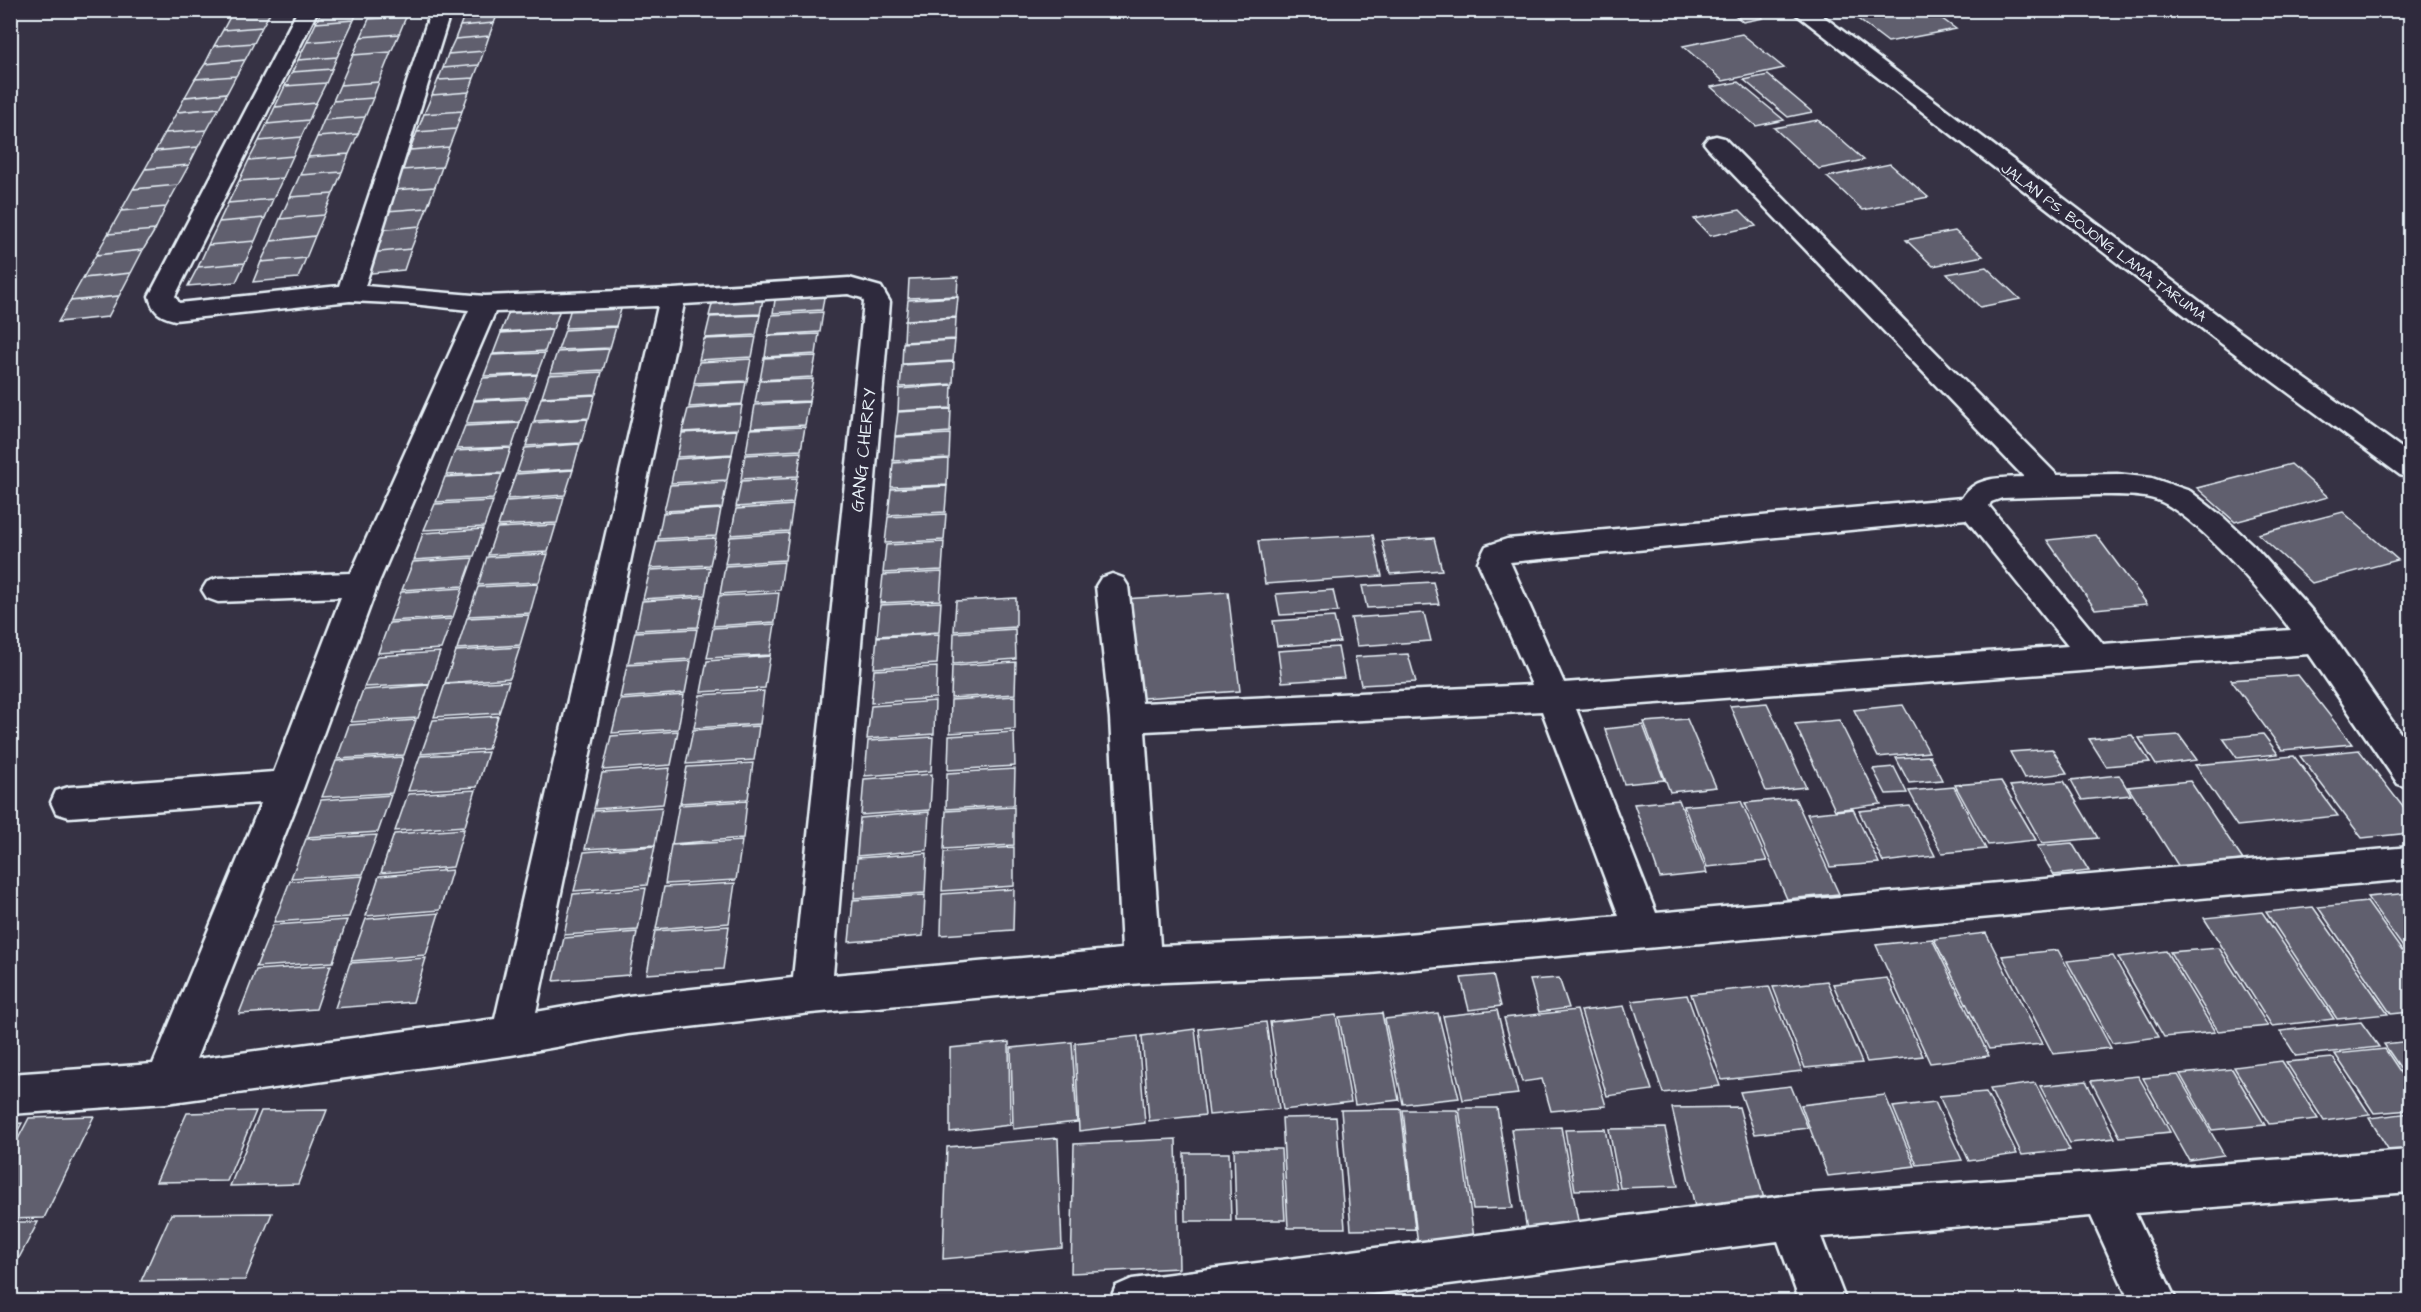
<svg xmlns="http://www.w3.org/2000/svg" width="2421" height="1312" viewBox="0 0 2421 1312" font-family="'Architects Daughter',sans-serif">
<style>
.building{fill:#605e6e;stroke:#e8f1f8;stroke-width:1.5}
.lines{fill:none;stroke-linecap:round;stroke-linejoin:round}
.street-casing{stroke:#e8f1f8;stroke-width:5}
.primary-casing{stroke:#e8f1f8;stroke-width:5}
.street{fill:#2f2a3d;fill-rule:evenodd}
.primary{fill:#2f2a3d;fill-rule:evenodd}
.labels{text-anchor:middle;stroke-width:4.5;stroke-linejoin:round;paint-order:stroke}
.far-street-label{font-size:15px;fill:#e8f1f8;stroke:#2f2a3d}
.street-label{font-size:18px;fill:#e8f1f8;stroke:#2f2a3d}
</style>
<rect width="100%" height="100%" fill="#363244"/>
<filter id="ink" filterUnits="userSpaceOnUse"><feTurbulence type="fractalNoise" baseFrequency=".0167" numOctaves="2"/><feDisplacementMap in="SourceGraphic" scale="12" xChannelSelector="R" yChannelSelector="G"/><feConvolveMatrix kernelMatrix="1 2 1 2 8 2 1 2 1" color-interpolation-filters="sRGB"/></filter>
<g filter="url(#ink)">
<path class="building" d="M 322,10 L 358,10 L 354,20 L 316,23 Z
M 373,10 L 408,10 L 406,17 L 369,19 Z
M 1729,10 L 1754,10 L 1763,18 L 1743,22 Z
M 1846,10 L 1930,10 L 1956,29 L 1888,42 Z
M 271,11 L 262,27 L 223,30 L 232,13 Z
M 499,11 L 494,23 L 460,26 L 465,13 Z
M 406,17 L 399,34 L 361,37 L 369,19 Z
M 354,20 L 345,39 L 307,42 L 316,23 Z
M 494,23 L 489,36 L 455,39 L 460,26 Z
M 262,27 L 254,43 L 214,46 L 223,30 Z
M 399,34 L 391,52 L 353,55 L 361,37 Z
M 1742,34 L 1784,68 L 1723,81 L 1683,46 Z
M 489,36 L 484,51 L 448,54 L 455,39 Z
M 345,39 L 337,57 L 298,60 L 307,42 Z
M 254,43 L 245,60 L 205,64 L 214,46 Z
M 484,51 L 479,65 L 443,68 L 448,54 Z
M 391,52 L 379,82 L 340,85 L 353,55 Z
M 337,57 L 332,69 L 292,72 L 298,60 Z
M 245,60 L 236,76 L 195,79 L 205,64 Z
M 479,65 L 474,78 L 438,80 L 443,68 Z
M 332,69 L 326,83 L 285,86 L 292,72 Z
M 1768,75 L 1812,112 L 1788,117 L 1744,80 Z
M 236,76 L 227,93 L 185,97 L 195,79 Z
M 474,78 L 469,92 L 432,95 L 438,80 Z
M 379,82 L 373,98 L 333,101 L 340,85 Z
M 1738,82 L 1784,120 L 1756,126 L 1711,87 Z
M 326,83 L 316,103 L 275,107 L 285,86 Z
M 469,92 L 462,111 L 424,114 L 432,95 Z
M 227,93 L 219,108 L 177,112 L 185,97 Z
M 373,98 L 365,117 L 324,120 L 333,101 Z
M 316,103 L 309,120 L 267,124 L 275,107 Z
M 219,108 L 207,130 L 165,133 L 177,112 Z
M 462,111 L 456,129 L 417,132 L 424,114 Z
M 365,117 L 358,134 L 317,137 L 324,120 Z
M 309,120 L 301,137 L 259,141 L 267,124 Z
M 1818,120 L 1864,160 L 1819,169 L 1774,128 Z
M 456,129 L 449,147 L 410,150 L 417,132 Z
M 207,130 L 198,147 L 155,151 L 165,133 Z
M 358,134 L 349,154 L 308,157 L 317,137 Z
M 301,137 L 293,156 L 249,160 L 259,141 Z
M 198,147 L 189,165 L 145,169 L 155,151 Z
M 449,147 L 442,167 L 402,170 L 410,150 Z
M 349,154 L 342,172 L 300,175 L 308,157 Z
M 293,156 L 283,178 L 239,181 L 249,160 Z
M 1890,164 L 1928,197 L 1863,210 L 1827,177 Z
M 189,165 L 178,185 L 133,189 L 145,169 Z
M 442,167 L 435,187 L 394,190 L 402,170 Z
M 342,172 L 333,194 L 290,197 L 300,175 Z
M 283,178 L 273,199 L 228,203 L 239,181 Z
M 178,185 L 166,207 L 121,211 L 133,189 Z
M 435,187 L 427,208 L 386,211 L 394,190 Z
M 333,194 L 324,215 L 280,219 L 290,197 Z
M 273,199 L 265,218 L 219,222 L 228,203 Z
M 166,207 L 155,230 L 108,234 L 121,211 Z
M 427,208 L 420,226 L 378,230 L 386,211 Z
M 1740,210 L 1756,226 L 1710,236 L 1694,219 Z
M 324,215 L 315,236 L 271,241 L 280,219 Z
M 265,218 L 255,241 L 208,245 L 219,222 Z
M 420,226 L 411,249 L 369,253 L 378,230 Z
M 155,230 L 143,250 L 96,255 L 108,234 Z
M 1955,231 L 1983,256 L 1933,266 L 1906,240 Z
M 315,236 L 306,258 L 261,262 L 271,241 Z
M 255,241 L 245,263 L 198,267 L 208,245 Z
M 411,249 L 404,270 L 361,274 L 369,253 Z
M 143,250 L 131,273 L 83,278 L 96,255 Z
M 306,258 L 298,278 L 253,282 L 261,262 Z
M 245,263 L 236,282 L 188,286 L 198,267 Z
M 1986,267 L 2020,299 L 1980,307 L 1947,274 Z
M 131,273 L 119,296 L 70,301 L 83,278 Z
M 958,277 L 957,296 L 908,298 L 909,279 Z
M 825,291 L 822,310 L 773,313 L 776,294 Z
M 764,294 L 760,314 L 709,316 L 714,297 Z
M 119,296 L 108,317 L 58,322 L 70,301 Z
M 958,297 L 956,317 L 906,320 L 908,300 Z
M 622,306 L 616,326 L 565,328 L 571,308 Z
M 560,309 L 553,329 L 501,332 L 509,312 Z
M 823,312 L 820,332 L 768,335 L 772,315 Z
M 760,315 L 756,335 L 705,338 L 710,317 Z
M 956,318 L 955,339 L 904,342 L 905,321 Z
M 616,327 L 610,348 L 558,350 L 565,330 Z
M 552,330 L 545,351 L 493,354 L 501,333 Z
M 819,334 L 816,354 L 765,357 L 768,336 Z
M 756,337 L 752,357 L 699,360 L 704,339 Z
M 955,340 L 953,361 L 902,364 L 903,343 Z
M 609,349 L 603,370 L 550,373 L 557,352 Z
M 545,353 L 537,374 L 484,376 L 492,355 Z
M 816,356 L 812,377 L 760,380 L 764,358 Z
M 751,359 L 747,381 L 694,383 L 699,362 Z
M 954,362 L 953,384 L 900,387 L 902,365 Z
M 602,372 L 596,394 L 542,397 L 549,375 Z
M 537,375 L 529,397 L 474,400 L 483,378 Z
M 813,379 L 809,401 L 755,403 L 759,381 Z
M 746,382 L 742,404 L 689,407 L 694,385 Z
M 952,385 L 951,408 L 898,411 L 899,389 Z
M 595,395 L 589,418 L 534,421 L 541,398 Z
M 528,399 L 520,422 L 466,424 L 474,401 Z
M 809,402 L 805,425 L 751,428 L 755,405 Z
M 742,405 L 738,429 L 682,432 L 688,409 Z
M 951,409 L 950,432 L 895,436 L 898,412 Z
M 588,419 L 581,443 L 526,446 L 533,423 Z
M 520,423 L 512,447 L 456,449 L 465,426 Z
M 805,427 L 801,450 L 746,453 L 750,429 Z
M 737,430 L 732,454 L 677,457 L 682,433 Z
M 950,434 L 949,458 L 893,461 L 895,437 Z
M 580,444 L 573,469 L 517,472 L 525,448 Z
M 511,448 L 503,473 L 446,475 L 455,451 Z
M 801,452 L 798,476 L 741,479 L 745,455 Z
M 732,455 L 727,480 L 671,483 L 676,459 Z
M 948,459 L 947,485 L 891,487 L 893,463 Z
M 2291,464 L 2328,497 L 2235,522 L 2197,488 Z
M 573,470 L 565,495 L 507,499 L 516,474 Z
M 502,474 L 493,499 L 436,502 L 445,477 Z
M 797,478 L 793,503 L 736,507 L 741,481 Z
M 727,482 L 722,508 L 664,511 L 670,485 Z
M 947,486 L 945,512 L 888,515 L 891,489 Z
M 564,497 L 557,523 L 498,526 L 506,501 Z
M 493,501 L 484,527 L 424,530 L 435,504 Z
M 793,505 L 789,531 L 731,535 L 736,509 Z
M 721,509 L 716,536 L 658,539 L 663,513 Z
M 2343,512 L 2398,560 L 2312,583 L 2258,534 Z
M 946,514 L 944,540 L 885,543 L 888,517 Z
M 556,525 L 548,552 L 488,555 L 497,528 Z
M 483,529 L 474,556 L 414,560 L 423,533 Z
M 789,533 L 785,560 L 725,564 L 730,537 Z
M 1373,535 L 1382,576 L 1265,584 L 1258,541 Z
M 2096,535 L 2147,604 L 2095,609 L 2047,540 Z
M 716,538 L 710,565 L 650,568 L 657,541 Z
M 1434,538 L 1442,570 L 1390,574 L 1382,541 Z
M 944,542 L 942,570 L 883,573 L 886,545 Z
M 548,554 L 539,582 L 478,585 L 487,557 Z
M 473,558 L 463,586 L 402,590 L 413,562 Z
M 784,562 L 780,590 L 720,594 L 725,566 Z
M 710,567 L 705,595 L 643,599 L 650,570 Z
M 942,572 L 940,600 L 880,603 L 883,575 Z
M 1433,582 L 1439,604 L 1367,608 L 1362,586 Z
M 538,584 L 530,613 L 468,616 L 478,587 Z
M 463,588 L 453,617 L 390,621 L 401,592 Z
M 1333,590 L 1338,612 L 1280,615 L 1276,594 Z
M 1228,592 L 1240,691 L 1130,699 L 1124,599 Z
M 779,593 L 775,622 L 713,626 L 719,596 Z
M 704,597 L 698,627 L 636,630 L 642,601 Z
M 1016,598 L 1016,627 L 954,631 L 956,601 Z
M 941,602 L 939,632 L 877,636 L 880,605 Z
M 1424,613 L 1431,641 L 1357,646 L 1351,618 Z
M 529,615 L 520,645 L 457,649 L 467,618 Z
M 1334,617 L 1340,642 L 1277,646 L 1273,621 Z
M 452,619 L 441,649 L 378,653 L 389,623 Z
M 775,624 L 770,655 L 707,658 L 713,628 Z
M 697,629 L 691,659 L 628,663 L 635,632 Z
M 1015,629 L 1016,659 L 953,664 L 954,633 Z
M 939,634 L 937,664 L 874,668 L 877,637 Z
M 520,647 L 510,678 L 445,683 L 456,651 Z
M 1338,647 L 1344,678 L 1282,682 L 1278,651 Z
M 440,652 L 429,684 L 364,687 L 377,656 Z
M 1408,654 L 1416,682 L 1361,685 L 1355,657 Z
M 770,656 L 765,688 L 701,692 L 707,661 Z
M 691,661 L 685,693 L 620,698 L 627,665 Z
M 1016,662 L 1015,694 L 951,698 L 952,666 Z
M 937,667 L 936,698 L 871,703 L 874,670 Z
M 2298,675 L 2352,744 L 2282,750 L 2231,680 Z
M 509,681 L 499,713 L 434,717 L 445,684 Z
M 429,685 L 418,718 L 351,722 L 363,690 Z
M 764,691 L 760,724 L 694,728 L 700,695 Z
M 684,695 L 678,729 L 612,733 L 620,700 Z
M 1015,696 L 1015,729 L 950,733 L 951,700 Z
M 935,701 L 934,734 L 867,739 L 871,706 Z
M 1767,703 L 1806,787 L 1766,791 L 1730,706 Z
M 1903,705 L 1929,752 L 1878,757 L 1854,710 Z
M 498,716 L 488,749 L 421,754 L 433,720 Z
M 1687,719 L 1716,787 L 1670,792 L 1644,722 Z
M 416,720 L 404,755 L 337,759 L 349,725 Z
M 1839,720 L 1881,804 L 1835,810 L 1795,724 Z
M 1643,725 L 1664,780 L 1624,784 L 1605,729 Z
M 759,726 L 754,760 L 686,764 L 693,730 Z
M 678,731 L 671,765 L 603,770 L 611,736 Z
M 1014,732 L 1015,766 L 948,770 L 949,736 Z
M 2263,734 L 2278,754 L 2237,758 L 2223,738 Z
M 2132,735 L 2150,762 L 2106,766 L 2089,739 Z
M 2179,735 L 2197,760 L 2156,765 L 2139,738 Z
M 933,737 L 931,771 L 865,776 L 868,741 Z
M 2052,749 L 2067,773 L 2024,778 L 2010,752 Z
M 2359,750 L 2410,816 L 2410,833 L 2362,838 L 2300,756 Z
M 488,752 L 477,787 L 408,791 L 420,756 Z
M 1930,756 L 1942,780 L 1909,783 L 1896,758 Z
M 2294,756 L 2338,816 L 2237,826 L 2195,765 Z
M 403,757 L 392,793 L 322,797 L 336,761 Z
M 753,763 L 748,799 L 680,803 L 687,767 Z
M 1894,767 L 1907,793 L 1886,794 L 1873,769 Z
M 670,768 L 663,804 L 594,809 L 602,773 Z
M 1015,769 L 1014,805 L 946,809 L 947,773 Z
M 932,774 L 930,810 L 861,815 L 864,779 Z
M 2119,775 L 2131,795 L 2082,800 L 2071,780 Z
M 2001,781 L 2036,840 L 1988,845 L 1955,785 Z
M 2064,781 L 2098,838 L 2042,843 L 2010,786 Z
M 2190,781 L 2243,860 L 2179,867 L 2128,787 Z
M 1954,787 L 1986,849 L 1942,853 L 1909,791 Z
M 476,790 L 465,826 L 395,831 L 408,794 Z
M 391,795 L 378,832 L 307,837 L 321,800 Z
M 1795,798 L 1839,894 L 1787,899 L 1745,803 Z
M 1679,800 L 1707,873 L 1660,878 L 1634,804 Z
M 747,801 L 743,838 L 672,844 L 679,805 Z
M 1741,801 L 1767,861 L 1707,867 L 1684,806 Z
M 1910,806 L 1935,856 L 1883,862 L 1859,811 Z
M 662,807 L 655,845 L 585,849 L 594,811 Z
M 1014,807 L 1014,845 L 944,849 L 946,811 Z
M 1853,809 L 1879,863 L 1830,867 L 1807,814 Z
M 929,812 L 927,850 L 857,856 L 860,818 Z
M 464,829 L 453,867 L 381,873 L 394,834 Z
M 377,835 L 363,874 L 291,878 L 306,839 Z
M 742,841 L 736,880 L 665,884 L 671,845 Z
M 2072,843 L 2089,871 L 2054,875 L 2037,846 Z
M 655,846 L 647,885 L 574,891 L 584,852 Z
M 1014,847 L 1014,886 L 942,891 L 944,852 Z
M 927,853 L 925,893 L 854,898 L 857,858 Z
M 452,870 L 440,910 L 366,916 L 379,876 Z
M 363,876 L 349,917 L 274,922 L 290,881 Z
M 735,883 L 729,923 L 656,929 L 664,887 Z
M 646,888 L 638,930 L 564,935 L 573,894 Z
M 1014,889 L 1013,930 L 941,935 L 942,894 Z
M 2410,893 L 2410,957 L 2367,897 Z
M 925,895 L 923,936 L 849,942 L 853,900 Z
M 2367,902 L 2410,962 L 2410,1012 L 2391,1014 L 2318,907 Z
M 2313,907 L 2388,1014 L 2337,1019 L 2266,912 Z
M 2262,912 L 2334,1019 L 2272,1026 L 2204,918 Z
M 439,913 L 426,955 L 351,961 L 366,919 Z
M 347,920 L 333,962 L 256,967 L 273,925 Z
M 729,926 L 723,969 L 647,974 L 655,931 Z
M 637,932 L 629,975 L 554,981 L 564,938 Z
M 1986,933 L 2042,1044 L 1989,1049 L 1934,939 Z
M 1932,939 L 1989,1056 L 1930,1063 L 1876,945 Z
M 2219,948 L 2268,1026 L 2218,1031 L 2170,952 Z
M 2058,950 L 2111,1048 L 2053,1054 L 2002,956 Z
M 2166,951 L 2215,1032 L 2164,1037 L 2118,957 Z
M 2113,956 L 2159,1037 L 2112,1043 L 2067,961 Z
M 426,958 L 413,1002 L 335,1008 L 350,963 Z
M 331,965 L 316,1009 L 239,1014 L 256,970 Z
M 1493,975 L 1501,1006 L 1469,1010 L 1461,978 Z
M 1559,978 L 1569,1008 L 1539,1012 L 1530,980 Z
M 1887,978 L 1923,1056 L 1867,1062 L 1833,984 Z
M 1827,981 L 1862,1063 L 1805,1068 L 1773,987 Z
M 1769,986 L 1802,1071 L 1722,1080 L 1691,994 Z
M 1687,995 L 1720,1086 L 1663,1093 L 1632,1001 Z
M 1624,1006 L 1652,1090 L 1607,1096 L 1581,1011 Z
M 1497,1010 L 1518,1094 L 1463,1100 L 1443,1016 Z
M 1577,1010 L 1606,1106 L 1551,1111 L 1542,1079 L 1522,1082 L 1504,1018 Z
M 1382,1013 L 1399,1100 L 1355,1105 L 1339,1017 Z
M 1438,1013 L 1459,1098 L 1403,1104 L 1385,1019 Z
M 1336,1015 L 1351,1102 L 1283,1110 L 1270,1022 Z
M 1266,1022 L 1279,1109 L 1209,1115 L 1199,1029 Z
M 2361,1022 L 2379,1047 L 2296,1056 L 2280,1031 Z
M 1195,1029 L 1205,1115 L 1149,1121 L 1142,1036 Z
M 1138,1036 L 1145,1123 L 1079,1131 L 1075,1043 Z
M 2410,1041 L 2410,1082 L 2384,1044 Z
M 1009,1042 L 1010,1125 L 950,1132 L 950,1048 Z
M 1072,1042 L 1077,1122 L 1013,1129 L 1011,1048 Z
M 2385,1049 L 2410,1086 L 2410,1110 L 2374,1113 L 2335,1054 Z
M 2333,1058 L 2370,1115 L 2324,1121 L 2286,1062 Z
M 2282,1061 L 2318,1119 L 2269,1124 L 2234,1067 Z
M 2232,1069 L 2265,1125 L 2212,1130 L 2180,1074 Z
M 2178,1075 L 2224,1155 L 2189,1160 L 2143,1078 Z
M 2138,1076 L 2170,1132 L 2120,1137 L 2091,1081 Z
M 2086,1081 L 2115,1138 L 2070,1143 L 2040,1086 Z
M 2035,1083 L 2070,1150 L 2022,1155 L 1990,1089 Z
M 1791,1086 L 1808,1128 L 1755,1134 L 1740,1092 Z
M 1986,1092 L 2017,1154 L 1969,1161 L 1939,1096 Z
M 1885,1095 L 1915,1166 L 1828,1176 L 1801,1105 Z
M 1935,1102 L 1962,1160 L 1917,1165 L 1893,1107 Z
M 1739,1107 L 1767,1210 L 1696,1211 L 1672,1108 Z
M 1459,1108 L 1497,1108 L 1513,1208 L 1473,1209 Z
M 1401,1109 L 1415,1229 L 1351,1230 L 1341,1110 Z
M 327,1110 L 298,1184 L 230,1186 L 261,1111 Z
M 1403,1110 L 1457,1110 L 1475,1246 L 1418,1246 Z
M 256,1111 L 227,1181 L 156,1182 L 187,1113 Z
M 2410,1113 L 2410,1150 L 2390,1152 L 2369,1118 Z
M 94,1116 L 44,1218 L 10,1219 L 10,1154 L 29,1118 Z
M 1336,1117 L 1345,1228 L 1288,1228 L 1282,1118 Z
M 22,1123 L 10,1145 L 10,1124 Z
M 1561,1127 L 1581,1237 L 1528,1237 L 1511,1129 Z
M 1665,1128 L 1678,1186 L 1620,1188 L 1609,1129 Z
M 1605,1129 L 1617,1189 L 1575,1190 L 1565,1130 Z
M 1058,1138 L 1062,1248 L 943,1259 L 947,1147 Z
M 1176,1139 L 1179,1268 L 1071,1273 L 1074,1144 Z
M 1234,1149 L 1281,1149 L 1285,1220 L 1236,1220 Z
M 1184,1153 L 1229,1153 L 1231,1221 L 1185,1221 Z
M 272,1213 L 245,1280 L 141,1281 L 171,1214 Z
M 10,1222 L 38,1222 L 10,1275 Z"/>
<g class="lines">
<g class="street-casing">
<path id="street" d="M 298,10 L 318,10 L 175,296 L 179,303 L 339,286 L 431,10 L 451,10 L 365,286 L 485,296 L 673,289 L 849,278 L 881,287 L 890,302 L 833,975 L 1122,949 L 1110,718 L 1096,586 L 1101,578 L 1112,574 L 1123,578 L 1128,586 L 1142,703 L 1532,685 L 1478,562 L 1486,546 L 1507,539 L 1962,498 C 1975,476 2001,478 2024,477 L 1708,148 L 1704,143 L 1708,138 L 1716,136 L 1724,138 L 2057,475 L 2117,474 L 2152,478 L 2190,491 L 2224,518 L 2253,545 L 2306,604 L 2330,632 L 2410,747 L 2410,788 L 2398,784 L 2309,654 L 1576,709 L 1656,913 L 2410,847 L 2410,879 L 1371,973 L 1142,983 L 811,1013 L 628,1034 L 511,1055 L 166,1103 L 10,1114 L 10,1074 L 153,1064 L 261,803 L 69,817 L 56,813 L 51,802 L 56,791 L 69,787 L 274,772 L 341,597 L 218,602 L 207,598 L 202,590 L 207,582 L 218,578 L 351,573 L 469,310 L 412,304 L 350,301 L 175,320 C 159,316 153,312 149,296 ZM 848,294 L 862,298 L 864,302 L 793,978 L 628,996 L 536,1012 L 684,304 ZM 658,306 L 495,1019 L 196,1059 L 304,786 L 378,584 L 495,312 ZM 2098,495 C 2116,495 2139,494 2157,500 C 2195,514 2265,596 2291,630 L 2103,644 L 1989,506 L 1991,502 L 2002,498 ZM 1966,519 L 2068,646 L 1564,683 L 1510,562 ZM 1542,711 L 1619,916 L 1371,937 L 1160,946 L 1145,731 Z
M 2410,1150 L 2410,1192 L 2135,1213 L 2177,1302 L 2130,1302 L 2091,1216 L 1821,1237 L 1846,1302 L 1800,1302 L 1778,1241 L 1311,1302 L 1109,1302 L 1116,1286 L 1132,1279 L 1792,1195 Z"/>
</g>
<g class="primary-casing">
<path id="primary" d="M 1791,10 L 1815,10 L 2240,332 L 2410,454 L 2410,478 L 2400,475 L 2222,344 Z"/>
</g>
<use href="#street" class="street"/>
<use href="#primary" class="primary"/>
</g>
</g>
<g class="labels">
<g class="far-street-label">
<text transform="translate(2104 242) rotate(37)" y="5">JALAN PS. BOJONG LAMA TARUMA</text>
</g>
<g class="street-label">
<text transform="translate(863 450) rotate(-84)" y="6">GANG CHERRY</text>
</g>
</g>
<rect width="2421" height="1312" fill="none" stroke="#2f2a3d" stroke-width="36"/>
<rect x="18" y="18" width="2385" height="1276" fill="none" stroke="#e8f1f8" stroke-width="2" filter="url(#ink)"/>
</svg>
